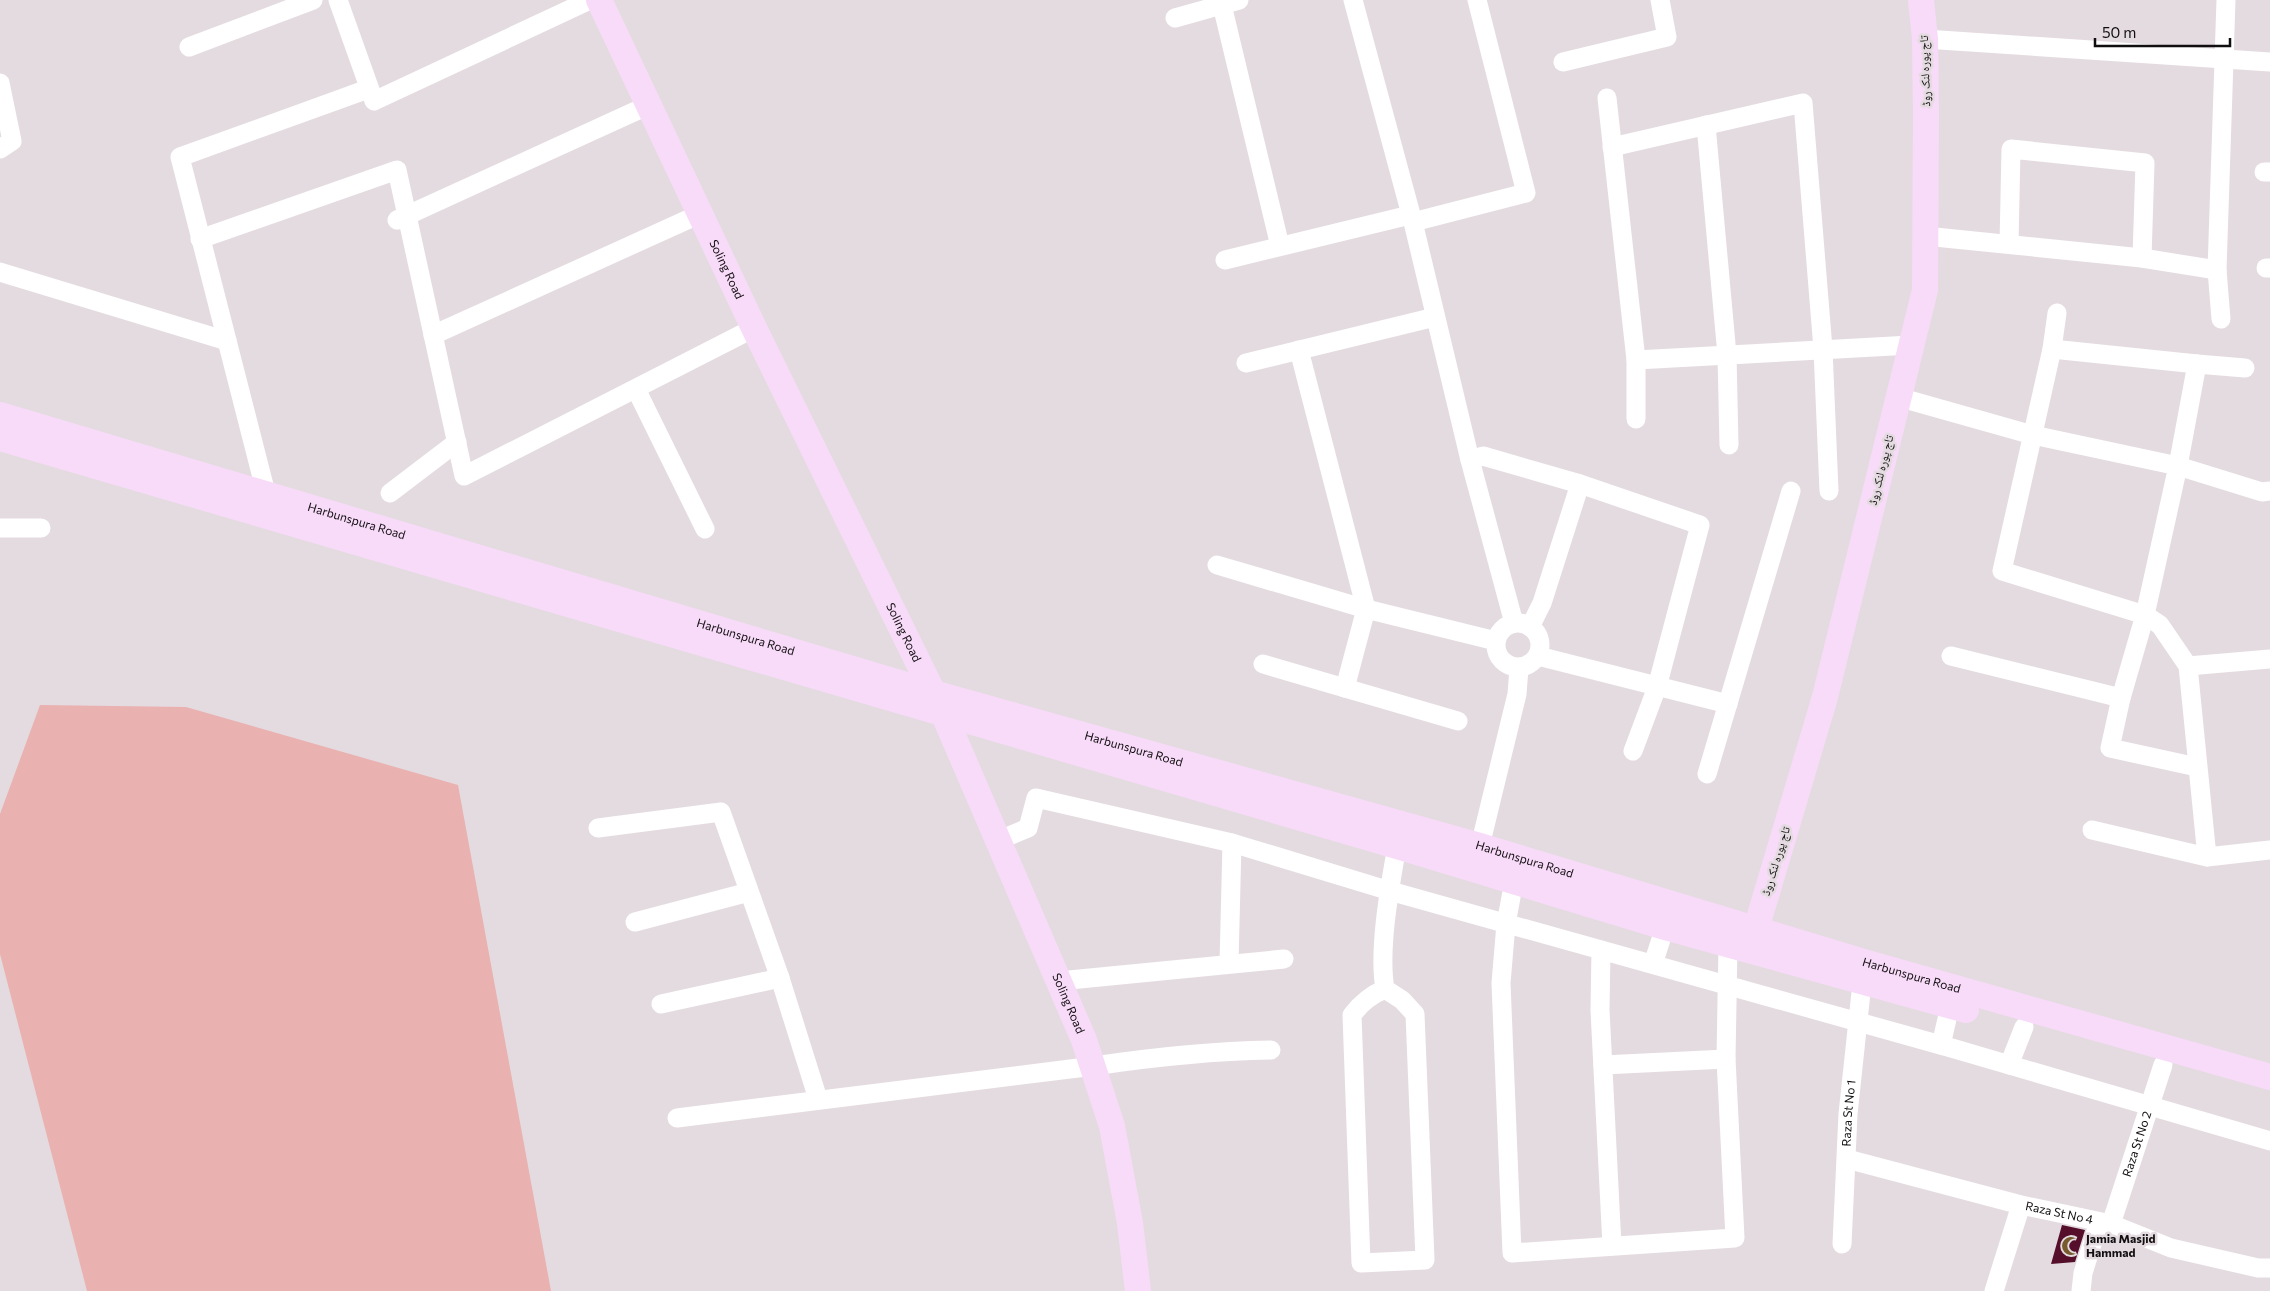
<svg xmlns="http://www.w3.org/2000/svg" width="2270" height="1291" viewBox="0 0 2270 1291" font-family="Commissioner,'Noto Naskh Arabic',sans-serif">
<style>
.green{fill:#e9b1af}
.building{fill:#550f2a}
.lines{fill:none;stroke-linecap:round;stroke-linejoin:round}
.street{stroke:#fff;stroke-width:19}
.secondary{stroke:#f8dbf9;stroke-width:26}
.labels{text-anchor:middle;stroke-width:5;stroke-linejoin:round;paint-order:stroke}
.street-label{font-size:12px;fill:#110e10;stroke:#e4dbe0}
.poi-label{font-size:12px;font-weight:bold;fill:#110e10;stroke:#e4dbe0;text-anchor:start}
</style>
<rect width="100%" height="100%" fill="#e4dbe0"/>
<path class="green" d="M 40,705 L 186,707 L 458,785 L 551,1291 L 87,1291 L 0,954 L 0,814 Z"/>
<path class="building" d="M 2062,1225 L 2085,1230 L 2075,1262 L 2051,1264 Z"/>
<g class="lines">
<g class="street">
<path d="M 338,0 L 374,101 L 590,0"/>
<path d="M 1353,0 L 1413,222 L 1470,460 L 1514,623"/>
<path d="M 1222,5 L 1280,246"/>
<path d="M 1175,18 L 1239,0"/>
<path d="M 1925,39 L 2270,62"/>
<path d="M 189,47 L 313,0"/>
<path d="M 1563,62 L 1667,37 L 1660,0"/>
<path d="M 0,83 L 12,141 L 0,149"/>
<path d="M 1607,98 L 1636,360 L 1636,419"/>
<path d="M 1706,125 L 1727,355 L 1729,445"/>
<path d="M 1612,147 L 1803,103 L 1823,349 L 1829,491"/>
<path d="M 2264,172 L 2270,172"/>
<path d="M 397,220 L 649,105"/>
<path d="M 1413,222 L 1526,193 L 1477,0"/>
<path d="M 1925,236 L 2142,258 L 2217,270 L 2226,0"/>
<path d="M 200,239 L 397,170 L 464,476 L 754,328"/>
<path d="M 2009,244 L 2011,149 L 2145,163 L 2142,258"/>
<path d="M 1225,260 L 1410,215"/>
<path d="M 2266,268 L 2270,268"/>
<path d="M 2217,270 L 2221,319"/>
<path d="M 0,272 L 227,341"/>
<path d="M 2057,313 L 2052,349 L 2002,571 L 2145,615 L 2160,625 L 2188,666 L 2207,857 L 2270,850"/>
<path d="M 433,335 L 700,214"/>
<path d="M 2052,349 L 2197,364 L 2178,466 L 2262,492 L 2270,491"/>
<path d="M 1299,350 L 1366,609 L 1345,688"/>
<path d="M 1636,360 L 1911,345"/>
<path d="M 1246,363 L 1435,317"/>
<path d="M 2197,364 L 2245,368"/>
<path d="M 636,389 L 705,529"/>
<path d="M 1898,397 L 2033,435 L 2178,466 L 2145,615 L 2121,698 L 2110,748 L 2197,767"/>
<path d="M 1470,460 L 1483,456 L 1580,484 L 1700,525 L 1657,687 L 1633,751"/>
<path d="M 266,493 L 180,157 L 368,89"/>
<path d="M 390,493 L 457,442"/>
<path d="M 0,528 L 41,528"/>
<path d="M 1217,565 L 1366,609 L 1496,641"/>
<circle cx="1518" cy="645" r="22"/>
<path d="M 1530,627 L 1542,603 L 1580,484"/>
<path d="M 1538,656 L 1728,704"/>
<path d="M 1951,656 L 2121,698"/>
<path d="M 1263,664 L 1458,721"/>
<path d="M 2188,666 L 2270,659"/>
<path d="M 1707,774 L 1791,491"/>
<path d="M 598,828 L 721,812 L 780,978 L 818,1099"/>
<path d="M 2092,830 L 2207,857"/>
<path d="M 997,841 L 1028,828 L 1036,798 L 1232,843 L 1390,891 L 1955,1049 L 2270,1141"/>
<path d="M 1480,846 L 1517,694 L 1519,668"/>
<path d="M 1514,881 L 1506,924 L 1501,983 L 1512,1253 L 1735,1238 L 1726,1059 L 1728,945"/>
<path d="M 635,922 L 749,892"/>
<path d="M 1601,950 L 1600,1010 L 1612,1246"/>
<path d="M 1229,963 L 1232,843"/>
<path d="M 1653,964 L 1665,927"/>
<path d="M 1059,981 L 1284,959"/>
<path d="M 1385,989 C 1371,995 1362,1002 1352,1015 L 1361,1263 L 1425,1260 L 1415,1014 L 1402,1000 L 1385,989 C 1378,950 1390,886 1397,846"/>
<path d="M 661,1004 L 780,978"/>
<path d="M 1941,1045 L 1950,1006"/>
<path d="M 1603,1065 L 1726,1059"/>
<path d="M 2009,1065 L 2024,1027"/>
<path d="M 677,1118 L 1094,1066 C 1154,1057 1211,1051 1271,1050"/>
<path id="s1" d="M 1847,1159 L 2021,1205 L 2111,1224 L 2171,1248 L 2258,1268 L 2270,1268"/>
<path id="s2" d="M 2111,1224 L 2163,1065"/>
<path id="s3" d="M 1842,1244 L 1848,1114 L 1862,983"/>
<path d="M 1994,1291 L 2021,1205"/>
<path d="M 2081,1291 L 2083,1273 L 2099,1222"/>
</g>
<g class="secondary">
<path id="s4" d="M 599,0 L 754,328 L 944,715 L 1084,1040 L 1112,1126 L 1130,1223 L 1138,1291"/>
<path id="s5" d="M 0,415 L 933,693 L 1480,846 L 1867,963 L 2270,1077"/>
<path d="M 0,438 L 1397,846 L 1665,927 L 1966,1010"/>
<path d="M 1756,929 L 1825,697 L 1925,290 L 1926,113 L 1925,39 L 1921,0"/>
</g>
</g>
<defs>
<g id="mosque-bare" transform="scale(1.5)"><path d="M3.5-4.9A6 6 0 1 0 3.5 4.9A5 5 0 1 1 3.5-4.9Z" fill="#775b2e" stroke="#e4dbe0" stroke-width="2.5" paint-order="stroke"/></g>
</defs>
<g fill-rule="evenodd">
<use href="#mosque-bare" x="2071" y="1246"/>
</g>
<g class="labels">
<g class="street-label">
<text transform="translate(1925 71) rotate(-92)" y="4">تاج پورہ لنک روڈ</text>
<text dy="4" stroke="none"><textPath href="#s4" startOffset="298">Soling Road</textPath></text>
<text transform="translate(1881 470) rotate(-76)" y="4">تاج پورہ لنک روڈ</text>
<text dy="4" stroke="none"><textPath href="#s5" startOffset="372">Harbunspura Road</textPath></text>
<text dy="4" stroke="none"><textPath href="#s4" startOffset="702">Soling Road</textPath></text>
<text dy="4" stroke="none"><textPath href="#s5" startOffset="778">Harbunspura Road</textPath></text>
<text dy="4" stroke="none"><textPath href="#s5" startOffset="1182">Harbunspura Road</textPath></text>
<text dy="4" stroke="none"><textPath href="#s5" startOffset="1588">Harbunspura Road</textPath></text>
<text transform="translate(1776 861) rotate(-73)" y="4">تاج پورہ لنک روڈ</text>
<text dy="4" stroke="none"><textPath href="#s5" startOffset="1992">Harbunspura Road</textPath></text>
<text dy="4" stroke="none"><textPath href="#s4" startOffset="1108">Soling Road</textPath></text>
<text dy="4" stroke="none"><textPath href="#s3" startOffset="131">Raza St No 1</textPath></text>
<text dy="4" stroke="none"><textPath href="#s2" startOffset="84">Raza St No 2</textPath></text>
<text dy="4" stroke="none"><textPath href="#s1" startOffset="219">Raza St No 4</textPath></text>
</g>
<g class="poi-label">
<text x="2086" y="1243">Jamia Masjid<tspan x="2086" dy="14">Hammad</tspan></text>
</g>
</g>
<path d="M2095 38v8h135v-8" fill="none" stroke="#110e10" stroke-width="2.5"/>
<text x="2102" y="38" font-size="15" fill="#110e10" stroke="#e4dbe0" stroke-width="4" paint-order="stroke">50 m</text>
</svg>
